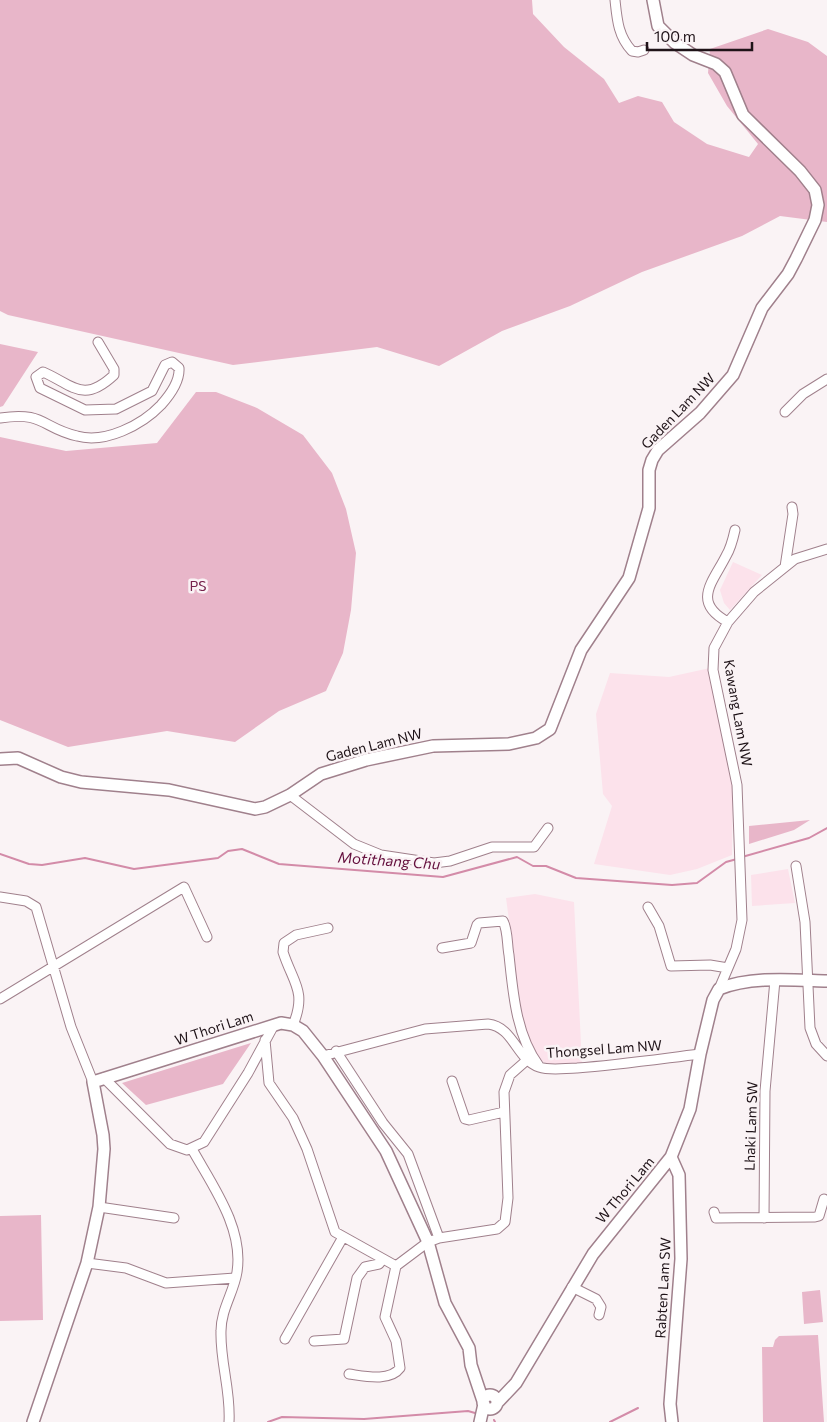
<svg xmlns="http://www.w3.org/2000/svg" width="827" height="1422" viewBox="0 0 827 1422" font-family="Commissioner,sans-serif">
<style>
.built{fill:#fce2eb}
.green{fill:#e8b6c9}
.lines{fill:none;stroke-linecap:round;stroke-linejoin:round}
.stream{stroke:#d38ba8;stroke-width:2}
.street-casing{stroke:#a0808c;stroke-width:11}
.secondary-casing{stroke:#a0808c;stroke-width:14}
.street{stroke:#fff;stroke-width:9}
.secondary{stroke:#fff;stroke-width:11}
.labels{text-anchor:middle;stroke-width:5;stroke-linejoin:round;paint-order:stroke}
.street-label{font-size:14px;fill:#1f1318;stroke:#faf3f5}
.park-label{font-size:14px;fill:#76224c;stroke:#faf3f5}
.water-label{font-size:15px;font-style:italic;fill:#640f3d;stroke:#faf3f5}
</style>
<rect width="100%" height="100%" fill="#faf3f5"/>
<path class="built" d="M 733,562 L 762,575 L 730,610 L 724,603 L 720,590 Z
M 710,668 L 733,777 L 732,855 L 697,869 L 670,875 L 594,864 L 612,806 L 603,794 L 596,714 L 610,673 L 669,677 Z
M 788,869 L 795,903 L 752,906 L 751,875 Z
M 535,894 L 574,902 L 582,1064 L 549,1066 L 542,1061 L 530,1044 L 523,1023 L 506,898 Z"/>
<path class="green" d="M 0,0 L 532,0 L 533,14 L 564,47 L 604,79 L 619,103 L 638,96 L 662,102 L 674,122 L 707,144 L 749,157 L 758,144 L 727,106 L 708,73 L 710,49 L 768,29 L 808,42 L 827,56 L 827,222 L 780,216 L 742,236 L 642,272 L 570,306 L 502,331 L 439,366 L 377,347 L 233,365 L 8,315 L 0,311 Z
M 0,344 L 38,352 L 3,406 L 0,407 Z
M 196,392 L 216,392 L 257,408 L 303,435 L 332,473 L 346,509 L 356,553 L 351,610 L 343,653 L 326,691 L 279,711 L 235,742 L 167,731 L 68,747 L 0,720 L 0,437 L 66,451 L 157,443 Z
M 810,820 L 794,830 L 749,844 L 749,826 Z
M 251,1043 L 223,1084 L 146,1105 L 122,1083 Z
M 41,1215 L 43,1320 L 0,1321 L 0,1216 Z
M 820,1290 L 823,1322 L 804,1324 L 802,1292 Z
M 818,1335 L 824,1422 L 763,1422 L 762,1347 L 773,1347 L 775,1340 L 779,1336 Z"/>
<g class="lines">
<path class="stream" d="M 0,854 L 29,864 L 42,865 L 85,858 L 134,869 L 218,858 L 228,851 L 242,849 L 279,864 L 443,877 L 517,857 L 533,866 L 546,866 L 576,878 L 672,885 L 697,883 L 726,862 L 737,859
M 742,857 L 809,838 L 827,828
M 494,1420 L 495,1422
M 268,1422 L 282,1417 L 364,1419 L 468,1411 L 475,1413
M 610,1422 L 638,1408"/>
<g class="street-casing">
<path id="street" d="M 615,0 C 617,19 618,36 632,51 L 638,52 L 644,50
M 785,412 L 803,394 L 827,379
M 0,418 C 44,411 42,428 77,436 C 105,444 142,425 161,405 C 170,395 180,382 179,368 L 172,362 L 165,365 L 152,391 L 116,409 L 85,410 L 40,388 L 36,377 L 43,372 C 73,385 83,404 114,375 L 114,369 L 98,342
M 785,567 L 793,514 L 792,507
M 728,622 C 691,602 713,582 726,556 C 731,548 733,539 735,530
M 290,795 L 354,844 L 381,855 L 434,863 L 450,861 L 492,847 L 534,847 L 548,828
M 796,866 L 805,922 L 810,1028 L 816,1044 L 827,1056
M 0,897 L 26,901 L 36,907 L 71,1027 L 93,1082
M 648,907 L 659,926 L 671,966 L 710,965 L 728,968
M 442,948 L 471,943 L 477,925 L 479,923 L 503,921 C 508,930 507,945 509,955 C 513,993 516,1035 539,1066
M 719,989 L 736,949 L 742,920 L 737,785 L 713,670 L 714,648 L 728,622 L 754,592 L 795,559 L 827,549
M 0,999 L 184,887 L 207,937
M 293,1025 C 307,991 293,983 283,952 L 284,943 L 296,935 L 328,928
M 265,1040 L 269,1083 L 293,1118 L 307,1149 L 335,1232 L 396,1266 L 428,1242 L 439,1238 L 497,1229 L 505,1222 L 508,1198 L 504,1092 L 510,1075 L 527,1060
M 336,1051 L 383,1123 L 408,1154 L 439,1238
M 323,1056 L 425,1029 L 488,1024 C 514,1027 516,1059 539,1067 C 551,1071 565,1068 577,1068 C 618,1065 659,1059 700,1054
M 104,1078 L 170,1144 L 187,1150 L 204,1142 L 248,1073 L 274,1025
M 452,1081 L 465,1119 L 469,1120 L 504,1112
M 192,1149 C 212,1185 244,1228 237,1272 C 234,1292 221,1309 221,1331 C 220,1362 231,1391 229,1422
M 99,1207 L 174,1218
M 714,1212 L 716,1218 L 815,1217 L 819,1216 L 824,1199
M 764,1218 L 765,1091 L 775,980
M 87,1263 L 126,1268 L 166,1283 L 235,1278
M 572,1287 L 596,1299 L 601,1307 L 599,1315
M 285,1339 L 343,1237
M 314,1341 L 344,1339 L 357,1278 L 365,1267 L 379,1264 L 383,1259
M 349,1374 C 364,1376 390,1382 400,1368 L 396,1341 L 385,1317 L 396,1266"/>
</g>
<g class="secondary-casing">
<path id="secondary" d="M 0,759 L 18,758 L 61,777 L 81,782 L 169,790 L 255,809 L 265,807 L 290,795 L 321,774 L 366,760 L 433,746 L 509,744 L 536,738 L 550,729 L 581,650 L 629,578 L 649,508 L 649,470 L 652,460 L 658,450 L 700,413 L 733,375 L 762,308 L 788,274 L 796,259 L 815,220 L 818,205 L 815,190 L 800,171 L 743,115 L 725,72 L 716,64 L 693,55 L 675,43 L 658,26 L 653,0
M 671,1157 L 679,1175 L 681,1259 L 670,1404 L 672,1422
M483 1402a7 7 0 1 1 14 0a7 7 0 1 1-14 0Z
M 497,1403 L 516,1383 L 593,1254 L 671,1157 L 690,1109 L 700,1054 L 713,1000 L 719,989 C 751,976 793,980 827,981
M 33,1422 L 87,1263 L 99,1207 L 104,1149 L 103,1135 L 93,1082 L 281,1023 L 293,1025 L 303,1031 L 323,1056 L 386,1151 L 428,1242 L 445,1303 L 469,1348 L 471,1365 L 483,1401
M 480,1422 L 484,1404"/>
</g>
<use href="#street" class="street"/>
<use href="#secondary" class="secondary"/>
</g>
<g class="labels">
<g class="street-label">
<text transform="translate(678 411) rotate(-46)" y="5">Gaden Lam NW</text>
<text transform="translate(738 713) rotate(80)" y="5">Kawang Lam NW</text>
<text transform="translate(374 745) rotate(-14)" y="5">Gaden Lam NW</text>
<text transform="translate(214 1028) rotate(-18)" y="5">W Thori Lam</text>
<text transform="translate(604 1049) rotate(-4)" y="5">Thongsel Lam NW</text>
<text transform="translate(751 1126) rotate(-88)" y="5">Lhaki Lam SW</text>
<text transform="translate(625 1190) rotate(-50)" y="5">W Thori Lam</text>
<text transform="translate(663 1288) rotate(-87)" y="5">Rabten Lam SW</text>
</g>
<g class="park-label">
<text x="198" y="591">PS</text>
</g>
<g class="water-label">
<text transform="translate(389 861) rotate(4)" y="5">Motithang Chu</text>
</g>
</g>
<path d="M647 42v8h105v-8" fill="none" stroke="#1f1318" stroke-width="2.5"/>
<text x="654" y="42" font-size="15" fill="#1f1318" stroke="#faf3f5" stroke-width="4" paint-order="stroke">100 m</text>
</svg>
